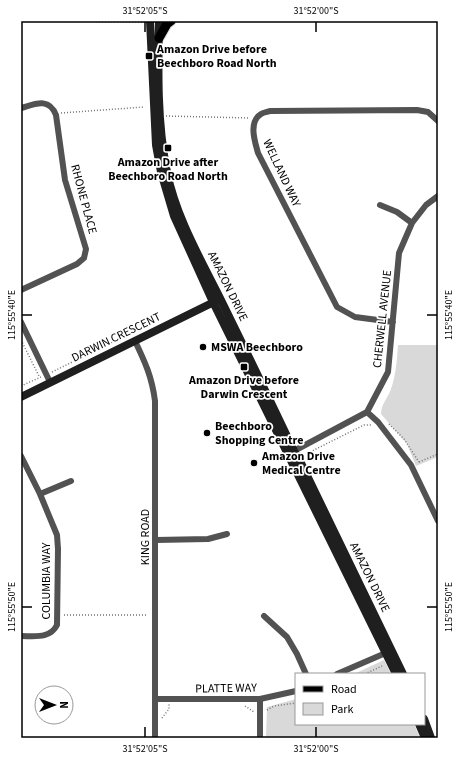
<svg xmlns="http://www.w3.org/2000/svg" width="459" height="759" viewBox="0 0 459 759" font-family="'Source Sans 3',sans-serif">
<style>
.green{fill:#d9d9d9}
.lines{fill:none;stroke-linecap:round;stroke-linejoin:round}
.primary-casing{stroke:#dbdbdb;stroke-width:11}
.path{stroke:#747474;stroke-width:1.5;stroke-dasharray:1 2;stroke-linecap:butt}
.street{stroke:#525252;stroke-width:6}
.secondary{stroke:#1f1f1f;stroke-width:8}
.primary{stroke:#000;stroke-width:9}
.ticks{fill:none;stroke:#000;stroke-width:1.5}
.poi-dot{fill:#000;stroke:#fff;stroke-width:1.5}
.labels{text-anchor:middle;stroke-width:3.5;stroke-linejoin:round;paint-order:stroke}
.poi-label{font-size:12px;font-weight:bold;fill:#000;stroke:#fff;text-anchor:start}
.street-label{font-size:12px;fill:#000;stroke:#fff}
.neatline{fill:none;stroke:#000;stroke-width:1.5}
.ticks-label{font-size:10px;text-anchor:middle;fill:#000}
</style>
<rect width="100%" height="100%" fill="#fff"/>
<path class="green" d="M 398,345 L 438,345 L 438,457 L 416,466 L 407,444 L 381,414 C 381,404 388,398 391,389 C 396,375 397,359 398,345 Z
M 384,660 L 391,674 L 354,674 Z
M 296,699 L 296,724 L 414,724 L 420,738 L 266,738 L 267,707 Z"/>
<g class="lines">
<g class="primary-casing">
<path id="primary" d="M 159,38 L 167,24 L 171,21"/>
</g>
<path class="path" d="M 21,21 L 143,22
M 61,113 L 144,107
M 166,116 L 250,118
M 21,340 L 39,376
M 52,372 L 115,341
M 21,386 L 41,377
M 389,424 L 404,439 L 419,462
M 308,458 L 312,451 L 364,425 L 372,425
M 419,462 L 438,454
M 64,615 L 148,615
M 365,674 L 382,666
M 245,706 L 254,712
M 267,710 L 274,706 L 296,703
M 162,718 L 169,709 L 169,704"/>
<path class="street" d="M 21,108 C 35,104 49,97 56,115 L 65,180 L 86,249 L 84,258 L 77,264 L 21,290
M 380,205 L 397,212 L 412,223
M 21,322 L 50,382
M 393,322 L 355,317 L 337,307 L 258,153 C 255,142 248,122 261,114 C 264,112 268,112 270,111 L 417,110 L 428,112 L 438,121
M 135,341 C 145,362 152,377 155,401 L 155,738
M 367,412 L 378,422 L 411,465 L 438,521
M 292,452 L 367,412 L 388,372 L 399,253 L 412,223 L 426,205 L 438,196
M 21,456 L 40,494 L 57,535 L 58,549 L 57,625 C 50,639 35,636 21,636
M 40,494 L 71,481
M 156,540 L 208,539 L 227,534
M 264,616 L 287,637 L 297,654 L 306,674
M 337,674 L 388,652
M 156,699 L 260,699 L 296,691
M 260,699 L 260,738"/>
<path class="secondary" d="M 150,21 L 156,145 L 161,172 L 174,216 L 213,302 L 396,674
M 159,21 C 158,72 157,123 167,172 C 176,217 200,258 220,298 C 245,349 270,400 294,451 L 300,461 L 403,674
M 21,397 L 218,300
M 424,719 L 431,738
M 419,724 L 425,738"/>
<use href="#primary" class="primary"/>
</g>
<path class="ticks" d="M 145,22 L 145,32M 316,22 L 316,32M 22,315 L 32,315M 427,315 L 437,315M 22,607 L 32,607M 427,607 L 437,607M 145,727 L 145,737M 316,727 L 316,737"/>
<g class="poi-dot">
<rect x="145" y="52" width="8" height="8" rx="2"/>
<rect x="164" y="144" width="8" height="8" rx="2"/>
<circle cx="203" cy="347" r="4"/>
<rect x="240" y="363" width="8" height="8" rx="2"/>
<circle cx="207" cy="433" r="4"/>
<circle cx="254" cy="463" r="4"/>
</g>
<g class="labels">
<g class="poi-label">
<text x="157" y="53">Amazon Drive before<tspan x="157" dy="14">Beechboro Road North</tspan></text>
<text x="168" y="166" text-anchor="middle">Amazon Drive after<tspan x="168" dy="14">Beechboro Road North</tspan></text>
<text x="211" y="351">MSWA Beechboro</text>
<text x="244" y="384" text-anchor="middle">Amazon Drive before<tspan x="244" dy="14">Darwin Crescent</tspan></text>
<text x="215" y="430">Beechboro<tspan x="215" dy="14">Shopping Centre</tspan></text>
<text x="262" y="460">Amazon Drive<tspan x="262" dy="14">Medical Centre</tspan></text>
</g>
<g class="street-label">
<text transform="translate(282 173) rotate(65)" y="4">WELLAND WAY</text>
<text transform="translate(84 199) rotate(75)" y="4">RHONE PLACE</text>
<text transform="translate(228 286) rotate(64)" y="4">AMAZON DRIVE</text>
<text transform="translate(382 319) rotate(-84)" y="4">CHERWELL AVENUE</text>
<text transform="translate(116 337) rotate(-26)" y="4">DARWIN CRESCENT</text>
<text transform="translate(145 537) rotate(-90)" y="4">KING ROAD</text>
<text transform="translate(370 577) rotate(64)" y="4">AMAZON DRIVE</text>
<text transform="translate(46 581) rotate(-90)" y="4">COLUMBIA WAY</text>
<text transform="translate(226 688) rotate(-1)" y="4">PLATTE WAY</text>
</g>
</g>
<rect width="459" height="759" fill="none" stroke="#ffffff" stroke-width="44"/>
<rect x="295" y="673" width="130" height="52" fill="#ffffff" stroke="#999999"/>
<rect x="303" y="686" width="20" height="6" fill="#000000" stroke="#999999"/>
<text x="331" y="693" font-size="12" fill="#000000">Road</text>
<rect x="303" y="703" width="20" height="12" fill="#d9d9d9" stroke="#999999"/>
<text x="331" y="713" font-size="12" fill="#000000">Park</text>
<g transform="translate(54 705) rotate(90)"><circle r="19" fill="#ffffff" stroke="#999999"/>
<path d="M0-3L7 15L0 10L-7 15Z" fill="#000000"/>
<text y="-6" font-size="11" font-weight="bold" text-anchor="middle" fill="#000000">N</text>
</g>
<rect x="22" y="22" width="415" height="715" class="neatline"/>
<g class="ticks-label">
<text x="145" y="14">31°52'05"S</text>
<text x="316" y="14">31°52'00"S</text>
<text transform="translate(11 315) rotate(-90)" y="4">115°55'40"E</text>
<text transform="translate(448 315) rotate(-90)" y="4">115°55'40"E</text>
<text transform="translate(11 607) rotate(-90)" y="4">115°55'50"E</text>
<text transform="translate(448 607) rotate(-90)" y="4">115°55'50"E</text>
<text x="145" y="752">31°52'05"S</text>
<text x="316" y="752">31°52'00"S</text>
</g>
</svg>
